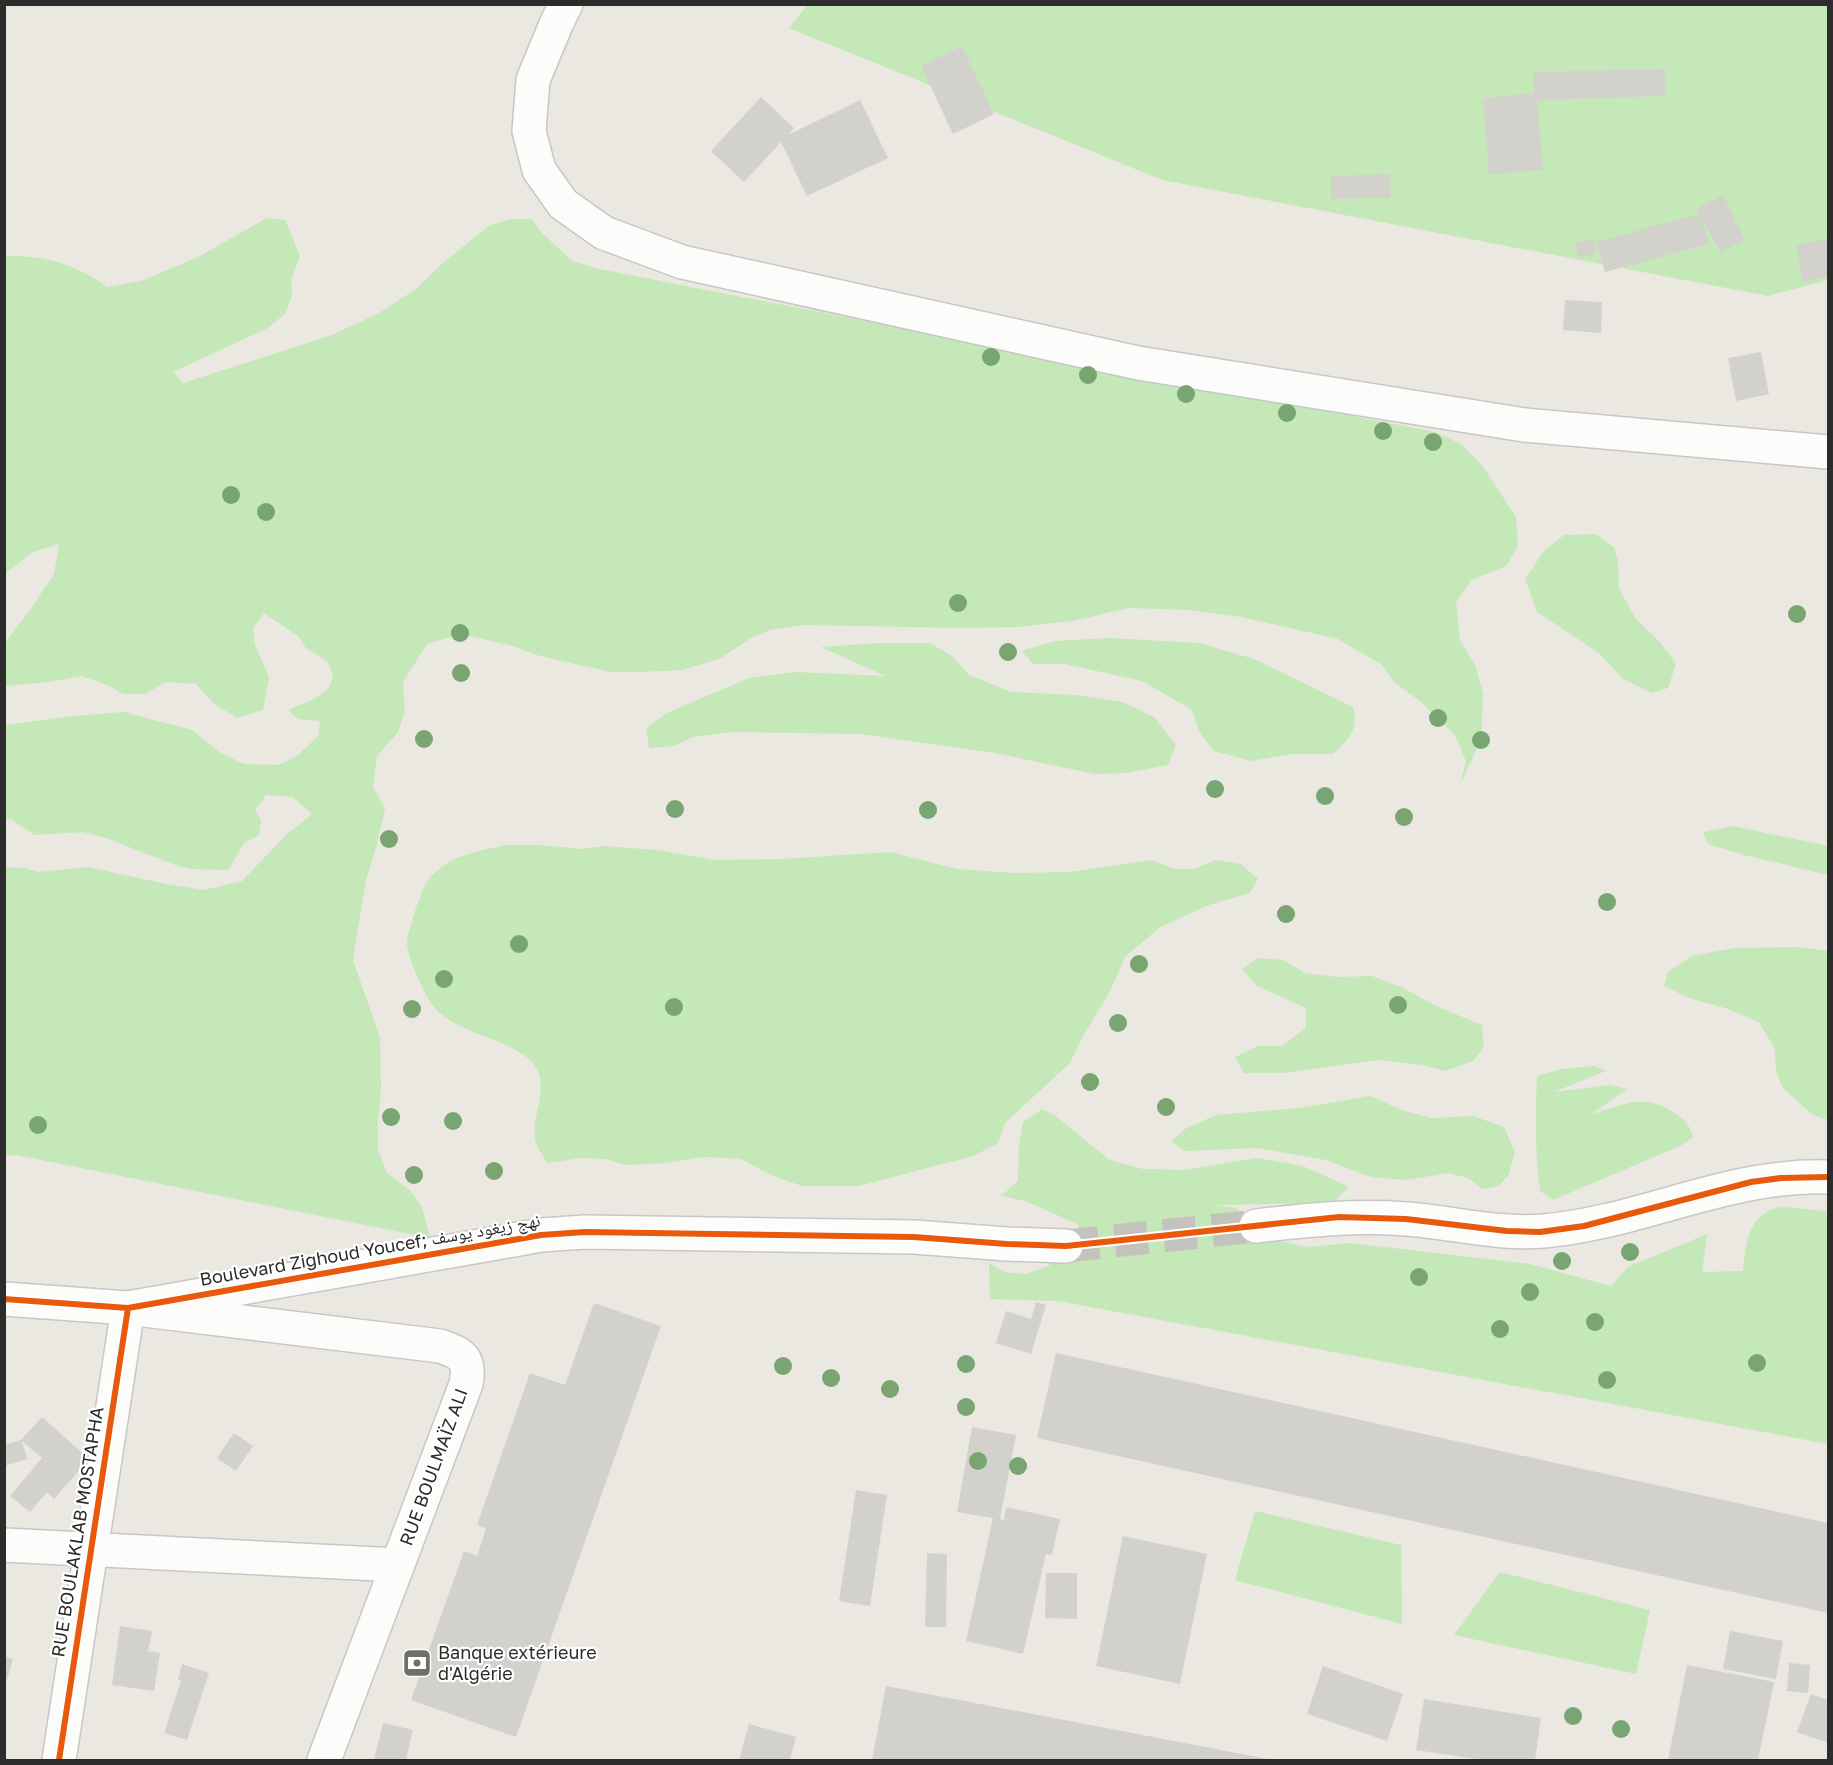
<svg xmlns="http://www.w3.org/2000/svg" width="1833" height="1765" viewBox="0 0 1833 1765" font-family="'Golos Text','Noto Naskh Arabic',sans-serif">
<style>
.green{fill:#c4e8b8}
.building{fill:#d3d1cc}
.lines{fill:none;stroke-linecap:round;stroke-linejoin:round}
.tertiary-tunnel{stroke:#c4c2bd;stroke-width:33;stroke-dasharray:33 16;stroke-linecap:butt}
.minor-casing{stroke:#c7c7c7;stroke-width:36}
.tertiary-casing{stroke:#c7c7c7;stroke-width:36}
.secondary-casing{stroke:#c7c7c7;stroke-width:36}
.minor{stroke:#fcfcfa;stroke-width:33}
.tertiary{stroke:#fcfcfa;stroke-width:33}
.secondary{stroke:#fcfcfa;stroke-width:33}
.cycleway-casing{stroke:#fff;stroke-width:10}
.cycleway{stroke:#e8590c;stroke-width:6}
.tree{fill:#78a571}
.labels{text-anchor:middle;stroke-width:4.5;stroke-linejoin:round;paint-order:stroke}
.street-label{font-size:18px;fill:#2c2c2c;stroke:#fff}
.poi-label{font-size:18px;fill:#2c2c2c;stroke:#fff;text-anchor:start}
</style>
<rect width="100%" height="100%" fill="#eae8e1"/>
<path class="green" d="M 808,4 L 1828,5 L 1828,280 L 1768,296 L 1162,180 L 789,28 Z
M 267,218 L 285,220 L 300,256 L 291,281 L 292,295 L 286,313 L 266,329 L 173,372 L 183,383 L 332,335 L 379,313 L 416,289 L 445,261 L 490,225 L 511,219 L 531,219 L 543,234 L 572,261 L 599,269 L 1435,432 L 1461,444 L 1482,465 L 1516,517 L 1518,546 L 1506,566 L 1471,580 L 1456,603 L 1460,640 L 1476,667 L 1483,694 L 1481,740 L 1460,785 L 1466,761 L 1455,735 L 1420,701 L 1394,682 L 1382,665 L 1338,639 L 1241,617 L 1189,610 L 1129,608 L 1072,621 L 1017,627 L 963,628 L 803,625 L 770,630 L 751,638 L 719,659 L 682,670 L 642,672 L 610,672 L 540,656 L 509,645 L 460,634 L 427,644 L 403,682 L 405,711 L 398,732 L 377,756 L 373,787 L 385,809 L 376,848 L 366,880 L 353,960 L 380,1038 L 381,1090 L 378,1120 L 378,1150 L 387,1173 L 410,1190 L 422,1207 L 430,1238 L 17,1155 L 5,1156 L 5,867 L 24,868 L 38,872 L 88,867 L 166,884 L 204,890 L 242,881 L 287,834 L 312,814 L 293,797 L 266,795 L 255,810 L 261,820 L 259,835 L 244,843 L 228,870 L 192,869 L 175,865 L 106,838 L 83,832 L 34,835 L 11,819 L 5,820 L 5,725 L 73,716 L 124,712 L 192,730 L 219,752 L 244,764 L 279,765 L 298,755 L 318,736 L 320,721 L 298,719 L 288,710 L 312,700 L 329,688 L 333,676 L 328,662 L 306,648 L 298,636 L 264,613 L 253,629 L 255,645 L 269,677 L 263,710 L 237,718 L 213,703 L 196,684 L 166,682 L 145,694 L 123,694 L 110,686 L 82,676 L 48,682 L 5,686 L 5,643 L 30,610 L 54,574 L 59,544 L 33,552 L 5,574 L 5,256 C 42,255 77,264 107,287 L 144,280 L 200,256 Z
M 1595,534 L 1614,547 L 1618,562 L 1619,589 L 1636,619 L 1660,642 L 1676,664 L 1668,688 L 1651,693 L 1622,678 L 1599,653 L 1537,612 L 1525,579 L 1544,551 L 1564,535 Z
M 1110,638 L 1199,643 L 1254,659 L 1353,707 C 1359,730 1349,739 1333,754 L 1293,754 L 1251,761 L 1214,751 L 1200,733 L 1192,710 L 1142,681 L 1065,664 L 1033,664 L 1022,651 L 1055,641 Z
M 880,643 L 930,643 L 952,656 L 969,675 L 1011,692 L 1077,695 L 1123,702 L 1154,717 L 1176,745 L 1168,765 L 1125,773 L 1095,774 L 995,753 L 860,734 L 731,732 L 693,737 L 674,746 L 649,748 L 646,728 L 669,712 L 749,678 L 796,672 L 885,676 L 821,647 Z
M 1733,826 L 1828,846 L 1828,875 L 1744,855 L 1708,844 L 1703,832 Z
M 506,845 L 539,845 L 582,849 L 603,846 L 657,850 L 714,860 L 781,859 L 891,852 L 957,869 L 1014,873 L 1070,872 L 1151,860 L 1175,869 L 1195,869 L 1215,860 L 1241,864 L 1258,879 L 1250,893 L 1209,905 L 1160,927 L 1125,957 L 1110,991 L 1082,1038 L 1070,1063 L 1005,1123 L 998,1143 L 973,1156 L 859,1186 L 802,1186 L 773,1176 L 741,1159 L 704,1157 L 666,1163 L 625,1165 L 606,1159 L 580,1158 L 547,1163 C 543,1155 536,1147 535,1138 C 532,1116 547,1092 538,1071 C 523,1037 451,1038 429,1000 C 421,987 409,959 407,945 C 406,935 422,888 428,880 C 433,873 446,863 453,860 C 470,852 488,849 506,845 Z
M 1799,947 L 1828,951 L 1828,1120 L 1813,1115 L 1783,1088 L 1776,1072 L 1775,1049 L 1759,1022 L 1725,1008 L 1689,998 L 1664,986 L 1668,972 L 1692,956 L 1735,948 Z
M 1257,958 L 1283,960 L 1305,973 L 1337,977 L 1372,976 L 1401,987 L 1438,1007 L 1482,1025 L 1484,1047 L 1473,1061 L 1445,1071 L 1422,1065 L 1379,1060 L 1283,1073 L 1244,1073 L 1235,1057 L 1258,1046 L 1282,1046 L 1306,1028 L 1306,1008 L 1257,986 L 1242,969 Z
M 1595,1066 L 1606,1071 L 1554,1092 L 1609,1085 L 1628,1089 L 1591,1114 C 1623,1106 1642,1092 1673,1112 C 1686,1121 1688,1122 1693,1137 L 1680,1146 L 1553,1200 L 1540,1191 C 1535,1153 1535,1114 1537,1076 L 1561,1069 Z
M 1370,1096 L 1402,1110 L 1431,1118 L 1473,1116 L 1504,1127 L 1515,1152 L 1508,1176 L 1498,1186 L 1482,1189 L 1468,1178 L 1448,1173 L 1406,1180 L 1371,1177 L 1326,1160 L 1257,1148 L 1184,1151 L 1171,1141 L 1185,1129 L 1216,1115 L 1299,1108 Z
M 1042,1109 L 1056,1116 L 1109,1160 L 1143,1169 L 1183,1170 L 1258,1158 L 1303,1166 L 1349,1187 L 1333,1203 L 1215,1205 L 1236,1208 L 1256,1226 L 1284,1242 L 1308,1247 L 1350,1243 L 1530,1264 L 1611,1286 L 1628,1267 L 1707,1234 L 1702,1272 L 1743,1271 C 1745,1248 1748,1215 1776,1208 C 1786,1205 1816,1211 1828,1211 L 1828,1444 L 1058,1301 L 990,1299 L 989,1263 L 1004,1272 L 1026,1274 L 1048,1266 L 1059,1258 L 1079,1225 L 1026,1201 L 1001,1196 L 1018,1181 L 1019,1145 L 1023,1122 Z
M 1255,1511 L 1401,1545 L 1402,1624 L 1235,1580 Z
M 1500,1572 L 1650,1610 L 1636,1674 L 1454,1635 Z"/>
<path class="building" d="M 962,46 L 994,114 L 953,134 L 921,66 Z
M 1665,69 L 1665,96 L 1537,100 L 1543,170 L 1489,174 L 1483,98 L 1534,93 L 1533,72 Z
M 761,97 L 794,128 L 788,135 L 860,100 L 888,158 L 807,196 L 781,142 L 744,182 L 711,151 Z
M 1390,174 L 1391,197 L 1331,199 L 1331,176 Z
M 1723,195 L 1745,240 L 1720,252 L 1702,218 L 1709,244 L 1605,272 L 1596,242 L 1700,214 L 1697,208 Z
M 1593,239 L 1597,253 L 1578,258 L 1575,244 Z
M 1828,239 L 1828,277 L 1803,282 L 1796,245 Z
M 1565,300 L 1602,302 L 1601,333 L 1563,330 Z
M 1761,352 L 1769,394 L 1736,401 L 1728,358 Z
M 1036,1302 L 1046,1305 L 1031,1354 L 996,1343 L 1006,1311 L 1031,1319 Z
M 594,1303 L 661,1326 L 516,1737 L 411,1700 L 464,1551 L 477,1556 L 486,1529 L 477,1525 L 530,1373 L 565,1385 Z
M 1056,1353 L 1828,1523 L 1828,1613 L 1037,1438 Z
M 42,1417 L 89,1459 L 54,1499 L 47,1492 L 30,1512 L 10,1496 L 42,1458 L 22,1441 L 27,1459 L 4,1466 L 4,1445 L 21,1440 Z
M 972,1427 L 1016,1435 L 1000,1519 L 1004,1520 L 1006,1507 L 1060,1519 L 1052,1555 L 1046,1554 L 1023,1654 L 966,1641 L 993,1518 L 957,1512 Z
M 234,1433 L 253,1446 L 236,1471 L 217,1458 Z
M 856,1490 L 887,1495 L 870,1606 L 839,1601 Z
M 1123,1536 L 1207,1554 L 1180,1684 L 1096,1666 Z
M 927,1553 L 947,1554 L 946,1627 L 925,1627 Z
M 1046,1573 L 1077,1573 L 1077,1619 L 1045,1618 Z
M 120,1626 L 152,1631 L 148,1651 L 160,1653 L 154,1691 L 112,1685 Z
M 1730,1631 L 1783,1641 L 1776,1679 L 1723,1669 Z
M 4,1656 L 13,1659 L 5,1686 L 4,1685 Z
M 1789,1663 L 1810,1665 L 1808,1693 L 1787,1691 Z
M 182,1664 L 209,1673 L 187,1740 L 164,1733 L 181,1681 L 178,1680 Z
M 1687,1665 L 1774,1682 L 1758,1760 L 1668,1760 Z
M 1323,1666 L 1403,1694 L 1387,1741 L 1307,1714 Z
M 886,1686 L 1268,1759 L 1268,1760 L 872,1760 Z
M 1811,1694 L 1828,1700 L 1828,1743 L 1797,1732 Z
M 1424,1699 L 1541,1718 L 1535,1760 L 1483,1760 L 1416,1750 Z
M 383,1723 L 413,1730 L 406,1760 L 374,1760 Z
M 749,1724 L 796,1737 L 790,1760 L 739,1760 Z"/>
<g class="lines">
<path class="tertiary-tunnel" d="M 1066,1246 L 1256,1226"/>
<g class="minor-casing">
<path id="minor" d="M 4,1545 L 398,1565
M 59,1760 L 128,1308 L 440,1346 C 463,1354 471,1359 466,1384 L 324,1760"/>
</g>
<g class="tertiary-casing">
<path id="tertiary" d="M 1256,1226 C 1306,1220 1356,1215 1406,1219 C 1451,1222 1497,1235 1543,1231 C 1640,1223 1730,1173 1828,1177
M 4,1299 L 128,1308 L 496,1243 L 541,1235 L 585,1232 L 914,1237 L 1007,1244 L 1066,1246"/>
</g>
<g class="secondary-casing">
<path id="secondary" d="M 566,4 L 557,22 L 533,80 L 529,131 L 539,170 L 563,204 L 604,233 L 682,262 L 1138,363 L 1524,425 L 1828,452"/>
</g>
<use href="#minor" class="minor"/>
<use href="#tertiary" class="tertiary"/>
<use href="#secondary" class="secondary"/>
<g class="cycleway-casing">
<path id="cycleway" d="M 4,1299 L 128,1308 L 496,1243 L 541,1235 L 585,1232 L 914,1237 L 1007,1244 L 1066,1246 L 1339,1217 L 1406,1219 L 1507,1231 L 1540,1232 L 1584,1226 L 1751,1182 L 1781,1178 L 1828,1177
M 59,1760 L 128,1308"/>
</g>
<use href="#cycleway" class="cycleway"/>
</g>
<g class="tree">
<circle cx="991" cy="357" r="9"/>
<circle cx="1088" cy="375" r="9"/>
<circle cx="1186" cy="394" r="9"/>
<circle cx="1287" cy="413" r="9"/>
<circle cx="1383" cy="431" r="9"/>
<circle cx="1433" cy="442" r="9"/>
<circle cx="231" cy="495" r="9"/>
<circle cx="266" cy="512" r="9"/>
<circle cx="958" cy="603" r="9"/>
<circle cx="1797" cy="614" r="9"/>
<circle cx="460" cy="633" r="9"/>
<circle cx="1008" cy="652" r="9"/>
<circle cx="461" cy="673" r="9"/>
<circle cx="1438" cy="718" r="9"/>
<circle cx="424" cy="739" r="9"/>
<circle cx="1481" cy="740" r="9"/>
<circle cx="1215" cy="789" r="9"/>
<circle cx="1325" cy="796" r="9"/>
<circle cx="675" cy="809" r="9"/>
<circle cx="928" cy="810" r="9"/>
<circle cx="1404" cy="817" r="9"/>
<circle cx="389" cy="839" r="9"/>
<circle cx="1607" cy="902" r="9"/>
<circle cx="1286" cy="914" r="9"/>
<circle cx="519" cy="944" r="9"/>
<circle cx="1139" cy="964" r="9"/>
<circle cx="444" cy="979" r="9"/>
<circle cx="1398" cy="1005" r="9"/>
<circle cx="674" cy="1007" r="9"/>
<circle cx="412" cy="1009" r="9"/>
<circle cx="1118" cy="1023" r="9"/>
<circle cx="1090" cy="1082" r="9"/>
<circle cx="1166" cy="1107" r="9"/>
<circle cx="391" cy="1117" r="9"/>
<circle cx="453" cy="1121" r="9"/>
<circle cx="38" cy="1125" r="9"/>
<circle cx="494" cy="1171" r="9"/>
<circle cx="414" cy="1175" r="9"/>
<circle cx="1630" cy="1252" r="9"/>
<circle cx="1562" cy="1261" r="9"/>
<circle cx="1419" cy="1277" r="9"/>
<circle cx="1530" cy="1292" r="9"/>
<circle cx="1595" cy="1322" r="9"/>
<circle cx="1500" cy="1329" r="9"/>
<circle cx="1757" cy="1363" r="9"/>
<circle cx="966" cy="1364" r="9"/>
<circle cx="783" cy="1366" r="9"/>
<circle cx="831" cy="1378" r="9"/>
<circle cx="1607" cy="1380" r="9"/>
<circle cx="890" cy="1389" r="9"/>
<circle cx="966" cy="1407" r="9"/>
<circle cx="978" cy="1461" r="9"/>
<circle cx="1018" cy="1466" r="9"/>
<circle cx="1573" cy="1716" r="9"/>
<circle cx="1621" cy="1729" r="9"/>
</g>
<defs>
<g id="bank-square" transform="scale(1.5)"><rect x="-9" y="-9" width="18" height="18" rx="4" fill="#6e6e6b" stroke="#fff"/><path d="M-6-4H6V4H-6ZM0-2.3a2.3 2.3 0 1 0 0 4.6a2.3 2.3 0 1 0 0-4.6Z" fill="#fff"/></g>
</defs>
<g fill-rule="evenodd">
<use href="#bank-square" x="417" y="1663"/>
</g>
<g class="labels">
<g class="street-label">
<text transform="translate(370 1250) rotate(-10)" y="6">Boulevard Zighoud Youcef; نهج زيغود يوسف</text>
<text transform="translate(434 1467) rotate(-70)" y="6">RUE BOULMAÏZ ALI</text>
<text transform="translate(78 1532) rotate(-81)" y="6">RUE BOULAKLAB MOSTAPHA</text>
</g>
<g class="poi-label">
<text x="438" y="1659">Banque extérieure<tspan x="438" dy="21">d'Algérie</tspan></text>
</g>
</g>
<rect width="1833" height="1765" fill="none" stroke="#2c2c2c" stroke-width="12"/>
</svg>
